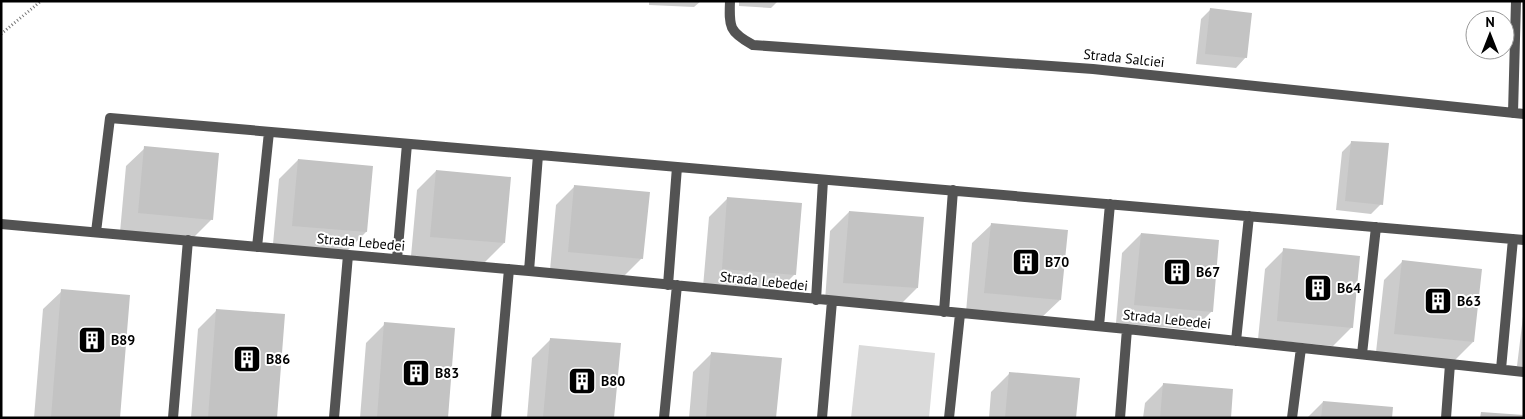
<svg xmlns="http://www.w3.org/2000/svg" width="1525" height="419" viewBox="0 0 1525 419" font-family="'PT Sans',sans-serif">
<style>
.green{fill:#dadada}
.shadow{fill:#0003}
.building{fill:#c3c3c3}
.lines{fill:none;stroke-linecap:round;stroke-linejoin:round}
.path{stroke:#757575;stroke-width:3;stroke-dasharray:1 2.5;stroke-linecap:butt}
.street{stroke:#535353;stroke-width:10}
.labels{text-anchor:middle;stroke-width:4;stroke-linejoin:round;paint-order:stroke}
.street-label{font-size:14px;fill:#000;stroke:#fff}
.poi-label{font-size:14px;font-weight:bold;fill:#000;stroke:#fff;text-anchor:start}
</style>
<rect width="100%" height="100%" fill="#fff"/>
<path class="green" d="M 859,345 L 935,353 L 929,418 L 851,418 Z"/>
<path class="shadow" d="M 649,1 L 701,1 L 694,7 L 649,5 Z
M 739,1 L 778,1 L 771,8 L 739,6 Z
M 1211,9 L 1246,57 L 1236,68 L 1196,64 L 1201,19 Z
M 1352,142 L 1381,204 L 1371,214 L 1336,210 L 1342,152 Z
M 145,148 L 212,219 L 193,238 L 120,232 L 126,166 Z
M 298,160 L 372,167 L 366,232 L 347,251 L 273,244 L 279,179 Z
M 436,171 L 504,243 L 485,262 L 411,256 L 417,190 Z
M 575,186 L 642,258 L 623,277 L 550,270 L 556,205 Z
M 728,198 L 795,274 L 776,293 L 703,287 L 709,217 Z
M 849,212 L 917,288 L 898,307 L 825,301 L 830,231 Z
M 991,225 L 1060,300 L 1041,318 L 966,312 L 972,243 Z
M 1141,234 L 1212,311 L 1193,330 L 1116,323 L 1122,253 Z
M 1284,250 L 1352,327 L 1333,346 L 1258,339 L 1265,269 Z
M 1403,261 L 1473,342 L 1454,361 L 1376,352 L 1384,280 Z
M 62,291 L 119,418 L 34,418 L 43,309 Z
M 1524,308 L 1524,367 L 1517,366 Z
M 217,310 L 276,418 L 191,418 L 198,329 Z
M 385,324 L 447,418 L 360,418 L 366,343 Z
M 551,339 L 613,418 L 527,418 L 532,358 Z
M 712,353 L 775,418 L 689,418 L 693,372 Z
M 1010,373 L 1075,418 L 989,418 L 991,392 Z
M 1164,384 L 1229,418 L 1143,418 L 1145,403 Z
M 1323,402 L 1391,418 L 1307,418 Z"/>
<path class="building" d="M 1210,8 L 1252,13 L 1247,58 L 1205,54 Z
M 1351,141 L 1389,143 L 1383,205 L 1345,201 Z
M 144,146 L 219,153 L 213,220 L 138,213 Z
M 298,159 L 373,166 L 367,232 L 292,226 Z
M 436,170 L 511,177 L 505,243 L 430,237 Z
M 574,185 L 650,192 L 643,259 L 568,252 Z
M 727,197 L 802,203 L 796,275 L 722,269 Z
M 849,211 L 924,217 L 918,288 L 843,283 Z
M 991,223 L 1068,230 L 1061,300 L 984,293 Z
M 1141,233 L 1219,240 L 1213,312 L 1134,305 Z
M 1283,248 L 1360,256 L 1353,328 L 1277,321 Z
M 1402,260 L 1482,269 L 1474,342 L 1394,334 Z
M 61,289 L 130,295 L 120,418 L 51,418 Z
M 216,309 L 285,314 L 277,418 L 208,418 Z
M 384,322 L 455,328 L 448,418 L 377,418 Z
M 550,338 L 621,343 L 614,418 L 543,418 Z
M 711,352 L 782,358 L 776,418 L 706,418 Z
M 1009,372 L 1080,378 L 1076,418 L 1005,418 Z
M 1163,383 L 1233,389 L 1231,418 L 1160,418 Z
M 1323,401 L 1393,407 L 1392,418 L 1321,418 Z
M 1481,412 L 1524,415 L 1524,418 L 1480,418 Z"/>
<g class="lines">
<path class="path" d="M 1,34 L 41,1"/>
<path class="street" d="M 730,1 C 729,27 729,32 753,45 L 1093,69 L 1524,114
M 1513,113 L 1516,1
M 1,224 L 529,271 L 1127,329 L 1524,372
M 96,232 L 110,118 L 1524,240
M 257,247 L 269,132
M 397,259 L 407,144
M 529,271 L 538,155
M 668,285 L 677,167
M 816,300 L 823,180
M 944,312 L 953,190
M 1099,326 L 1110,204
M 1236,341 L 1249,216
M 1362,354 L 1376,227
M 1501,369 L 1513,239
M 173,418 L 188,240
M 334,418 L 348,255
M 496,418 L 509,269
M 664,418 L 677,285
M 822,418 L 832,301
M 949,418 L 960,314
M 1120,418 L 1127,329
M 1292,418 L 1301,348
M 1446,418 L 1450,364"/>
</g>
<defs>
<g id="building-square" transform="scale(1.4375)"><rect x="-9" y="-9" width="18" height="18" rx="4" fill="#000" stroke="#fff"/><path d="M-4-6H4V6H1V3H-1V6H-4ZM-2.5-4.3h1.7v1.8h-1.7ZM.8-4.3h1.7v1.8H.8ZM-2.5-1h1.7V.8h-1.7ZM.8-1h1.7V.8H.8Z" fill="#fff"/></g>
</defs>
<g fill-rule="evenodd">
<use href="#building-square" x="1026" y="262"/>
<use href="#building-square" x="1177" y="272"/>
<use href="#building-square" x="1318" y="288"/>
<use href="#building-square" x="1438" y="301"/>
<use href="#building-square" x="92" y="340"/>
<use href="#building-square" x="247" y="359"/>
<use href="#building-square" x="416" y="373"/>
<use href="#building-square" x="582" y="381"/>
</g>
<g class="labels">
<g class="street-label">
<text transform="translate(1124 58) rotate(6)" y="5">Strada Salciei</text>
<text transform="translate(361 242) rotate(5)" y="5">Strada Lebedei</text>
<text transform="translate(764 281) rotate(6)" y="5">Strada Lebedei</text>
<text transform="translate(1167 319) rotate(6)" y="5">Strada Lebedei</text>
</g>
<g class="poi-label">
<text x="1045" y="267">B70</text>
<text x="1196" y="277">B67</text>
<text x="1337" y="293">B64</text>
<text x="1457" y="306">B63</text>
<text x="111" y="345">B89</text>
<text x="266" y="364">B86</text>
<text x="435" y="378">B83</text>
<text x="601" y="386">B80</text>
</g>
</g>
<rect width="1525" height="419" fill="none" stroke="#000000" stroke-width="5"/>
<g transform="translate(1490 35)"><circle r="24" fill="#ffffff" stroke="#999999"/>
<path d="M0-4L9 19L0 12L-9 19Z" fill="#000000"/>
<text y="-8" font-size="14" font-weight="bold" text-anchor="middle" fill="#000000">N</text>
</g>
</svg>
